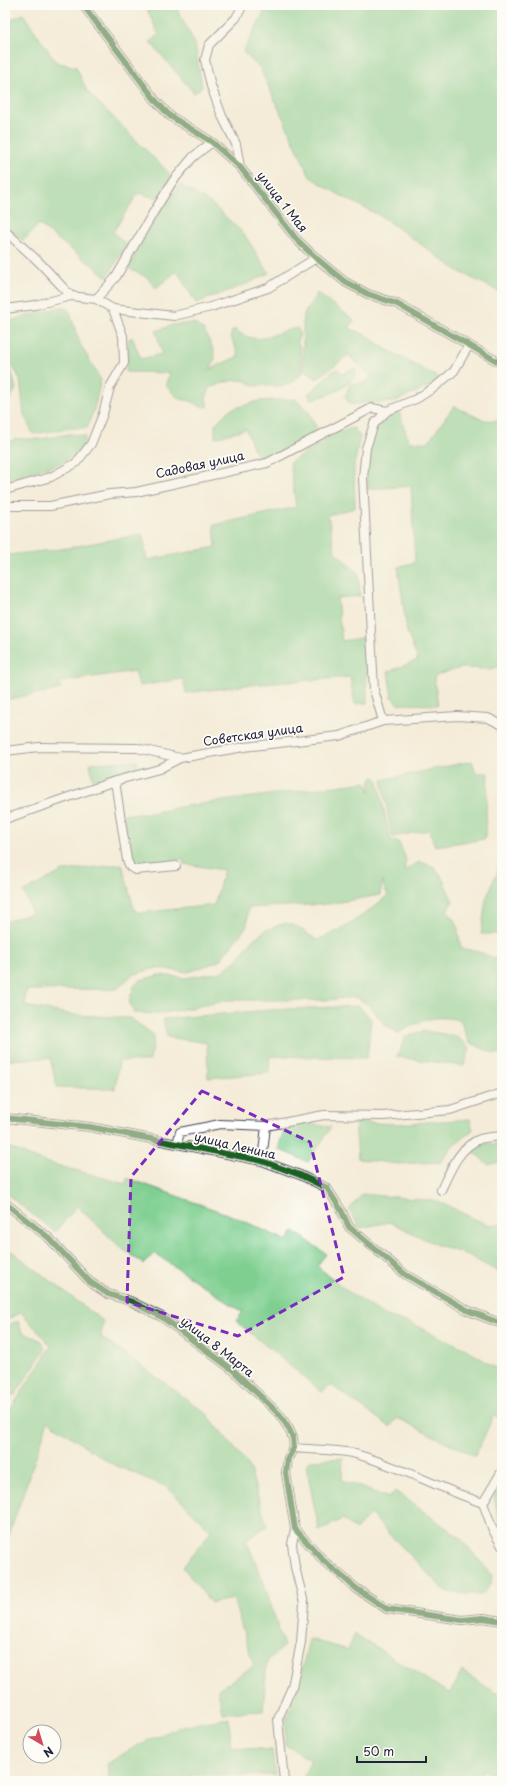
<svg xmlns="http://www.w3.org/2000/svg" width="507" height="1786" viewBox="0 0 507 1786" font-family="'Playpen Sans',sans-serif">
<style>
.green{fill:#7ecf90;stroke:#507866}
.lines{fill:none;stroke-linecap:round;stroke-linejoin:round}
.minor-casing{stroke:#424053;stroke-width:10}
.minor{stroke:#fff;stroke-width:8}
.cycleway-casing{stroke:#fdfcf7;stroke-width:8}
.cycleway{stroke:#1b5e20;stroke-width:6}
.marked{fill:none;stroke:#7b2cbf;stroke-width:3;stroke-dasharray:8 5;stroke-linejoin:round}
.labels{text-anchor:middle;stroke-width:3.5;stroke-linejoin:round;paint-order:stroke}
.street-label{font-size:12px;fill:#22223b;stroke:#fdfcf7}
</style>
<rect width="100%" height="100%" fill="#fdfcf7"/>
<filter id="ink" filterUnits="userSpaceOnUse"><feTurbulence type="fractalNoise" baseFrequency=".025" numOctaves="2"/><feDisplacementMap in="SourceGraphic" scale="8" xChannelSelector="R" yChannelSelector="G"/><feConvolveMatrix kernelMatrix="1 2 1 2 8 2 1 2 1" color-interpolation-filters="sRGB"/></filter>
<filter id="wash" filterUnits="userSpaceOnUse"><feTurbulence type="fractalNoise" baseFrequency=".012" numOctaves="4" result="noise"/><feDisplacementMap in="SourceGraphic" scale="16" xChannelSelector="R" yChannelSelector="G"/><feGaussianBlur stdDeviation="0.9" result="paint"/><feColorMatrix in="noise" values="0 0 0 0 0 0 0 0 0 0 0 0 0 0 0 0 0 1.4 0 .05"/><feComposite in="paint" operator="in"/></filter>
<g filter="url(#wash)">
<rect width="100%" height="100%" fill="#f4ecd8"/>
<path class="green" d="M 145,5 L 175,5 L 195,44 L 202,87 L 194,93 L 150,42 L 159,35 Z
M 268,5 L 502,5 L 502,293 L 458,271 L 384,218 L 338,194 L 310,177 L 260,68 L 243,52 Z
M 5,11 L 12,19 L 23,14 L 56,62 L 76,67 L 87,91 L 172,176 L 157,198 L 138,193 L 113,232 L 127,245 L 107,277 C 85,259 61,243 39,224 L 23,241 L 5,225 L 5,185 L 11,179 L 5,175 Z
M 180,184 L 213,205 L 244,234 L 269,273 L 249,283 L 196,303 L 177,271 L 156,288 L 148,278 L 128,268 L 146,233 Z
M 317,293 L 354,320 L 349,328 L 366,335 L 384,348 L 439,378 L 428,387 L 393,402 L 350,404 L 345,396 L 350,384 L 366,383 L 371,376 L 348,355 L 317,379 L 303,370 L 303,316 Z
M 61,307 L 69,310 L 80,344 L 101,380 L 94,409 L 87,428 L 73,428 L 33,434 L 24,415 L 20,379 L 8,358 L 16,389 L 5,406 L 5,322 Z
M 193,323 L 204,330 L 214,351 L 215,359 L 210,369 L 239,356 L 231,337 L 231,333 L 234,329 C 260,349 270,332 298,328 L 300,336 L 297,341 L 300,348 L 302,374 C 298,377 293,382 289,384 C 279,388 264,384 253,386 C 241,374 223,383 210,388 L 206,398 L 208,407 L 200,406 L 191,401 L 179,399 L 167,387 L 166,382 L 171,373 L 126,372 L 129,339 L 132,337 L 141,359 L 162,354 L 156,331 L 172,325 Z
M 337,369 L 343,374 L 350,370 L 356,369 C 357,386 324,397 311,399 L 308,394 L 331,373 Z
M 295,399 L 309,412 L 318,431 L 276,454 L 258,460 L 246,429 L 215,438 L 215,424 L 229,410 L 258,401 Z
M 454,406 L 483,420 L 502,421 L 502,665 L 491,669 L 460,668 L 434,676 L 438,705 L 398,704 L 392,697 L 388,672 L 418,660 L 407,632 L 398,567 L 415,562 L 411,486 L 367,489 C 367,472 365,439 378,426 C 384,420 392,415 399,412 L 409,442 L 428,442 Z
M 354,428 L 360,437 L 354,466 L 355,508 L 328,515 L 335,552 L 358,573 L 360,596 L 337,598 L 342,641 L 366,637 L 367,703 L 355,704 L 350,677 L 249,685 L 186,693 L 183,679 L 139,686 L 135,671 L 59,682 L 61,689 L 5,700 L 5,548 L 8,555 L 61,549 L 143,534 L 147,560 L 216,547 L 214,525 L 296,507 L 290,462 L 341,430 Z
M 69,434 L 85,436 C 87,459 46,468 29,473 C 21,475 13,479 5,480 L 5,444 L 15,439 L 41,439 Z
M 137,761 L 138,772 L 93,780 L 90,763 Z
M 472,761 L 476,773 L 488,773 L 485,839 L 435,846 L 429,830 L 392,837 L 382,780 Z
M 373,777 L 376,778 L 378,781 L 390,839 L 399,843 L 406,859 L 404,871 L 419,862 C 444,867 442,882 453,901 L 447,910 L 457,924 L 461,948 L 479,952 L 502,961 L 502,1054 L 492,1053 L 469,1042 L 460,1020 C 432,1014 423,1020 398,1033 L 384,1024 L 370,1006 L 356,997 L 326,1000 L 231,1000 L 158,1014 L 134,1013 L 129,1001 L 134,986 L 140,980 L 159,975 L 185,978 L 221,972 L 239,958 L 252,940 L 266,930 L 285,923 L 296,926 L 317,940 C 343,930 367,914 388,895 L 384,888 L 382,881 L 380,895 L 329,904 L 248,908 L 247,926 L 219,961 L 188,972 L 156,968 L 132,975 L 117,989 L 26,990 L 25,1006 L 74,1015 L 130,1018 L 154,1035 L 150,1061 L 119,1061 L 115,1089 L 57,1087 L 50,1058 L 5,1060 L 5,974 L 8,973 L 5,954 L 5,922 L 32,913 L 24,892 L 63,871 L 122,864 L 134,909 L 139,913 L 214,905 L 224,870 L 184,864 L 183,859 L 134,865 L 130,859 L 124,814 L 146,814 L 185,806 L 366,782 L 370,792 L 370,783 Z
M 501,833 L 502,934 L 481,934 L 486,899 L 498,870 Z
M 359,1006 L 371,1019 L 367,1058 L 270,1056 L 269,1073 L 208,1078 L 207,1043 L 167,1037 L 163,1019 L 268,1010 Z
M 425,1031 L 456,1036 L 470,1048 L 464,1066 L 397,1057 L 406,1036 Z
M 470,1119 L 473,1130 L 453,1145 L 441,1162 L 398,1164 L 358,1159 L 355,1122 L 397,1124 Z
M 304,1123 L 331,1127 L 308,1162 L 278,1149 L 285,1127 Z
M 486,1144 L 502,1144 L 502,1161 L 488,1165 L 472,1150 Z
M 5,1146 L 45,1162 L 126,1184 L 127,1178 L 235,1217 L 287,1241 L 294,1231 L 326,1254 L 317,1266 L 346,1290 L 384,1315 L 412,1324 L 466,1349 L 502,1372 L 502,1419 L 494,1415 L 475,1456 L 397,1418 L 390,1427 L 331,1385 L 322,1392 L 236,1321 L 243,1312 L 154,1253 L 144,1264 L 121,1248 L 77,1206 L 55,1232 L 5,1193 Z
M 362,1194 L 438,1201 L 485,1224 L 502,1225 L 502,1274 L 468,1255 L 437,1245 L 390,1222 L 360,1228 L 349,1210 Z
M 5,1246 L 103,1321 L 101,1337 L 206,1413 L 249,1466 L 267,1526 L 246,1540 L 263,1580 L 284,1646 L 267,1661 L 263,1711 L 222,1713 L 218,1689 L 254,1666 L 233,1599 L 211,1603 L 183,1567 L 211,1531 L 167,1487 L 110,1463 L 48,1421 L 5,1547 L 5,1418 L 51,1346 L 21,1312 L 5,1321 Z
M 18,1321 L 22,1332 L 42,1341 L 45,1349 L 15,1395 L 5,1397 L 5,1326 Z
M 343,1458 L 342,1480 L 389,1498 L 395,1491 L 459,1537 L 492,1575 L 491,1585 L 481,1595 L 446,1592 L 370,1514 L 356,1530 L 343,1519 L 319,1530 L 306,1465 L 311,1460 Z
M 502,1483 L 502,1526 L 499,1521 L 494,1496 Z
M 355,1634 L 450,1694 L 462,1671 L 502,1697 L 502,1781 L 484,1770 L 475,1781 L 302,1781 L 311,1760 L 285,1745 L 286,1718 L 296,1695 L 309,1639 L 348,1650 Z
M 229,1718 L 231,1747 L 272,1750 L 275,1775 L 191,1775 L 190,1781 L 110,1781 L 107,1764 L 138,1745 L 181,1726 Z"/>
</g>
<g filter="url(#ink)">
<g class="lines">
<g class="minor-casing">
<path id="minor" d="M 83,5 L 156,101 L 170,116 L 212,142 L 240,167 L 297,240 L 316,258 L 345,282 L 368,294 L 397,304 L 502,364
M 240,167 L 236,144 L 222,116 L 211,86 L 205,60 L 209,45 L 236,18 L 243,5
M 5,231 L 39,262 L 71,296
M 96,299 L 116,277 L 153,213 L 173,181 L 193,157 L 212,142
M 5,309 L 35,305 L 71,296 L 96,299 L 113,309 L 174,316 L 211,307 L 268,288 L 316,258
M 5,490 L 51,477 L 76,463 L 91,444 L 103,414 L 110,387 L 124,363 L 123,336 L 113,309
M 5,506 L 50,506 L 110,494 L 136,492 L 267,463 L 372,408 L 387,411 L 416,399 L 435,387 L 454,371 L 469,345
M 383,721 L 374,690 L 363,478 L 366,448 L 374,424 L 387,411
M 5,751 L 39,747 L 137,748 L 180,758 L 244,747 L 339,736 L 383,721 L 457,716 L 488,718 L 502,725
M 115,781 L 127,860 L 130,867 L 136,870 L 176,866
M 5,819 L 115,781 L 159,769 L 180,758
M 5,1118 L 90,1127 L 177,1144 L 262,1161 L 300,1175 L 327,1188 L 341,1210 L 349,1227 L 406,1275 L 469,1311 L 502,1324
M 177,1144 L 180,1132 L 220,1124 L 266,1126 L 324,1115 L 383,1116 L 450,1110 L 502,1093
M 262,1161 L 266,1126
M 441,1190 C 450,1171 459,1147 480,1139 C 487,1137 495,1137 502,1136
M 5,1203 L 49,1238 L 90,1282 L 108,1294 L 130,1301 L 162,1317 L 233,1370 L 280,1415 L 289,1429 L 293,1438 L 294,1448 L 288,1458 L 286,1473 L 295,1529 L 325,1562 L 357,1589 L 387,1609 L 462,1620 L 483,1618 L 502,1621
M 294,1448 C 313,1450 334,1449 352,1453 C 397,1465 439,1488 483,1503 L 493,1530 L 502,1546
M 483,1503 L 502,1471
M 284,1781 L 278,1719 L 292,1687 L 301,1642 L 304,1603 L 295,1567 L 292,1544 L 295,1529"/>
</g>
<use href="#minor" class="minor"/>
<g class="cycleway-casing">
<path id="cycleway" d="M 83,5 L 156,101 L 170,116 L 212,142 L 240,167 L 297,240 L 316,258 L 345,282 L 368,294 L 397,304 L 502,364
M 5,1118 L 90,1127 L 177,1144 L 262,1161 L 300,1175 L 327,1188 L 341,1210 L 349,1227 L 406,1275 L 469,1311 L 502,1324
M 5,1203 L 49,1238 L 90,1282 L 108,1294 L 130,1301 L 162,1317 L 233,1370 L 280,1415 L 289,1429 L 293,1438 L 294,1448 L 288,1458 L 286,1473 L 295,1529 L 325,1562 L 357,1589 L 387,1609 L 462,1620 L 483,1618 L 502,1621"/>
</g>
<use href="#cycleway" class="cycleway"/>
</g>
</g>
<path d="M0 0H507V1786H0ZM 202,1091 L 310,1142 L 344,1277 L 238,1336 L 127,1302 L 131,1177 Z" fill="#f4ecd8" fill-opacity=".55" fill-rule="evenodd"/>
<path class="marked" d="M 202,1091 L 310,1142 L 344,1277 L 238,1336 L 127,1302 L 131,1177 Z"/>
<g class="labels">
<g class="street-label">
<text transform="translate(282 202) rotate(52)" y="4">улица 1 Мая</text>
<text transform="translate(200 465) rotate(-12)" y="4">Садовая улица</text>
<text transform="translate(253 735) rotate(-8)" y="4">Советская улица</text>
<text transform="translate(235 1146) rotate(13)" y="4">улица Ленина</text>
<text transform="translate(217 1347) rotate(38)" y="4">улица 8 Марта</text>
</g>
</g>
<rect width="507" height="1786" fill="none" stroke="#fdfcf7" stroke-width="20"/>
<g transform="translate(42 1744) rotate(142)"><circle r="19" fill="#fdfcf7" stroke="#a5a5ac"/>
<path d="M0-3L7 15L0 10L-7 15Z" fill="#d1495b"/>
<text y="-6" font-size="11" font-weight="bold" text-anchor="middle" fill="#22223b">N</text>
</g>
<path d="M357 1756v6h69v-6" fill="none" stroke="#22223b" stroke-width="2"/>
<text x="363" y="1756" font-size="12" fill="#22223b" stroke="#fdfcf7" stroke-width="3" paint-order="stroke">50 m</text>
</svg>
